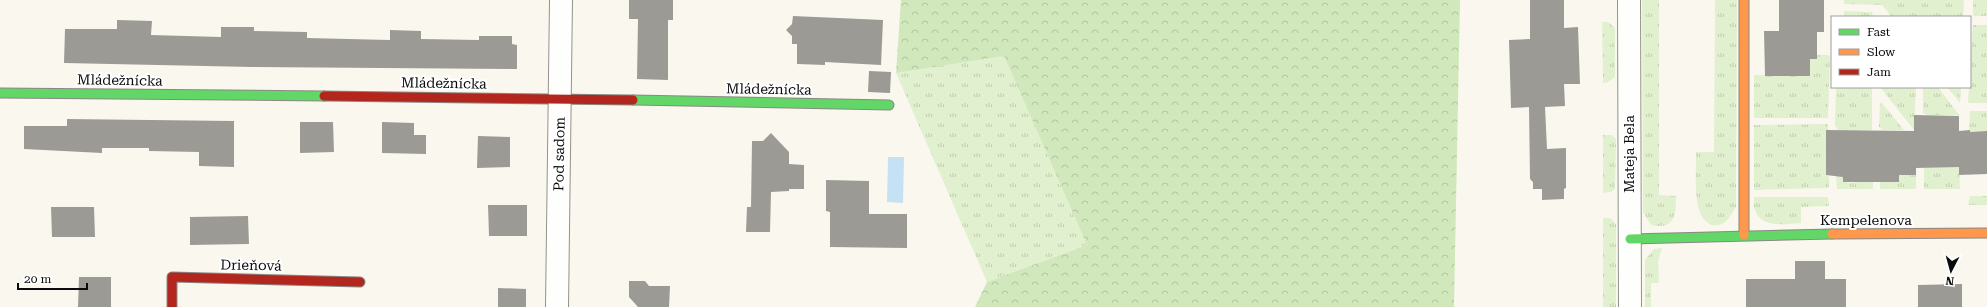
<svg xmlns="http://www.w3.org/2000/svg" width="1987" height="307" viewBox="0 0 1987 307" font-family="'Roboto Serif',serif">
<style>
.grass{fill:url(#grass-tufts)}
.forest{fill:url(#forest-crowns)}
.water{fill:#c5e1f4}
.building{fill:#9c9a94}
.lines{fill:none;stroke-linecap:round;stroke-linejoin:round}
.street-casing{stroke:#93928d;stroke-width:24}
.fast-casing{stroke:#898884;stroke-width:11}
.slow-casing{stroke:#898884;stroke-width:11}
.jam-casing{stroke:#898884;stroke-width:11}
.street{stroke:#fefefc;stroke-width:22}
.fast{stroke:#63d668;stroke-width:9}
.slow{stroke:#ff974d;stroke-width:9}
.jam{stroke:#b3261e;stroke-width:9}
.labels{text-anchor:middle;stroke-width:4;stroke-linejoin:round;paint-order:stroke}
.street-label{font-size:14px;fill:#0b0b0b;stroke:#fff}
</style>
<defs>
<pattern id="grass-tufts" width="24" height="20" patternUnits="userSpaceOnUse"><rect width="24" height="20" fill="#e1f0ce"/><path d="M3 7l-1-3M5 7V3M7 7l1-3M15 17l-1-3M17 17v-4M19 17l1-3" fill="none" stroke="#c0ccb0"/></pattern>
<pattern id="forest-crowns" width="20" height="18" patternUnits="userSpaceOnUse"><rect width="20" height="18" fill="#d0e8bb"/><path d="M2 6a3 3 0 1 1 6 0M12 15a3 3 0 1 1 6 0" fill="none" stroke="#b1c69f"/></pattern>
</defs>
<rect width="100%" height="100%" fill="#faf8ee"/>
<path class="grass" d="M 1642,0 L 1659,0 L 1659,195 L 1676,196 C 1676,215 1675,230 1651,225 L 1643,212 Z
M 1715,0 L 1737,0 L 1736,207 C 1731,215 1724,228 1713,225 C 1690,220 1697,171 1696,152 L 1714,152 Z
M 1844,0 L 1964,0 L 1963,17 L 1892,17 L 1882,5 L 1844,4 Z
M 1973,0 L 1987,0 L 1987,16 L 1973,16 Z
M 1844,11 L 1872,12 L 1873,17 L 1844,17 Z
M 1602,22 L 1608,22 L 1615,28 L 1615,77 L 1608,82 L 1603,83 Z
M 1973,25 L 1987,25 L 1987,103 L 1968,103 Z
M 1817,55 L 1828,55 L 1830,57 L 1828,118 L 1754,118 L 1754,75 L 1810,76 L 1810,59 L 1817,59 Z
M 1004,56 L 1087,245 L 987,282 L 896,73 Z
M 1836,87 L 1872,87 L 1872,130 L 1839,131 L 1835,126 Z
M 1880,87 L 1916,87 L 1914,130 Z
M 1923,87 L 1938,87 L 1959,115 L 1927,115 L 1923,113 Z
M 1947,87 L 1961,87 L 1960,103 Z
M 1880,103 L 1882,103 L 1904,130 L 1883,130 L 1879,127 Z
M 1970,111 L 1987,111 L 1987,131 L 1970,132 L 1969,130 Z
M 1828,124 L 1828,130 L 1826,131 L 1826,175 L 1829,176 L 1829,188 L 1754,190 L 1754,125 Z
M 1603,135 L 1612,135 L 1616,139 L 1615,189 L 1611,192 L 1603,193 Z
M 1959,160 L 1960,189 L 1924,189 L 1924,161 Z
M 1855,175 L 1873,175 L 1873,189 L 1837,189 L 1836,176 L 1843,176 L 1843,182 L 1855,183 Z
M 1880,175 L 1887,175 L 1887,182 L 1899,182 L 1899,175 L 1916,175 L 1916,189 L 1880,189 Z
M 1970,196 L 1987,196 L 1987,205 L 1968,205 Z
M 1754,197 L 1828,197 L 1829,206 L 1801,207 L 1801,223 C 1786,224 1761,229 1755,210 C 1753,207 1754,201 1754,197 Z
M 1603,218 L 1610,218 L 1616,224 L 1616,307 L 1603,307 Z
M 1662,248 L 1658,261 L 1659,283 L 1651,283 L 1651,307 L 1645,307 L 1645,260 L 1654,249 Z"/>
<path class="forest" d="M 901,0 L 1460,0 L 1454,307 L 975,307 L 987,282 L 1087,245 L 1004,56 L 896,73 Z"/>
<path class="water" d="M 888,157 L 904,157 L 903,203 L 887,202 Z"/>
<path class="building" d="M 629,0 L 673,0 L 673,20 L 668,20 L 668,80 L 637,79 L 638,19 L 629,19 Z
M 1530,0 L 1564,0 L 1564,28 L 1578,27 L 1580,84 L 1564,84 L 1565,106 L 1545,107 L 1547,149 L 1566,148 L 1566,188 L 1564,189 L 1564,199 L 1542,200 L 1542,189 L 1533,189 L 1533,182 L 1530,179 L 1529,107 L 1511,108 L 1509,40 L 1530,39 Z
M 1779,0 L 1824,0 L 1824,32 L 1817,32 L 1817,59 L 1810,59 L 1810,76 L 1765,76 L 1764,31 L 1779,31 Z
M 793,16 L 883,20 L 881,65 L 825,62 L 825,65 L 797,64 L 797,44 L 792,44 L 792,36 L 786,30 L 792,24 Z
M 117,20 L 152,21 L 151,35 L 221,37 L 221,27 L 254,27 L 254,31 L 307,32 L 307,38 L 390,40 L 390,30 L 421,31 L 421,39 L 479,40 L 479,36 L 512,36 L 512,44 L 517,45 L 517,69 L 252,67 L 64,63 L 65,29 L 117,29 Z
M 869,71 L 891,72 L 890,93 L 868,92 Z
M 1914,115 L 1959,116 L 1959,131 L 1970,130 L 1970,132 L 1987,131 L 1987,174 L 1959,175 L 1959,167 L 1916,168 L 1916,175 L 1899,175 L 1899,182 L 1843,182 L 1843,177 L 1826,175 L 1826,130 L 1914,131 Z
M 67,119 L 234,121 L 234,167 L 199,166 L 199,152 L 149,151 L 149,148 L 102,148 L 102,153 L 24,149 L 24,126 L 67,126 Z
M 300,122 L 333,122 L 334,152 L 300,153 Z
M 382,122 L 414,123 L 414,135 L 426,135 L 426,154 L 382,153 Z
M 771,133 L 789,152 L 789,164 L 804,165 L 804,189 L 789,189 L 789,191 L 771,192 L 770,232 L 746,232 L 747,207 L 751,207 L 752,141 L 763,141 Z
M 478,136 L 510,137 L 510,167 L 477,168 Z
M 826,180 L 869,181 L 869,214 L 907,214 L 907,248 L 830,247 L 830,212 L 826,211 Z
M 488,205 L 527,205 L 527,236 L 489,236 Z
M 51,207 L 94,207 L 95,237 L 52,237 Z
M 248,216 L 249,244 L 190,245 L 190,217 Z
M 1795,261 L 1825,261 L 1825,279 L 1846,279 L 1846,307 L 1746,307 L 1746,279 L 1795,279 Z
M 79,277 L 111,277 L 111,307 L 78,307 Z
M 629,281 L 645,281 L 649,286 L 670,286 L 669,307 L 638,307 L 629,297 Z
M 1962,284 L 1962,307 L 1918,307 L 1918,285 Z
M 498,288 L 526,289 L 526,307 L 498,307 Z"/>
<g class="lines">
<g class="street-casing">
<path id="street" d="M 1629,0 L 1630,307
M 557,307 L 561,0"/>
</g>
<g class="fast-casing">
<path id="fast" d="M 0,93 L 324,96
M 633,100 L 889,105
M 1630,239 L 1832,234"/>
</g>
<g class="slow-casing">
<path id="slow" d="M 1744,0 L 1744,235
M 1832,234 L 1987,233"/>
</g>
<g class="jam-casing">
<path id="jam" d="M 324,96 L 633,100
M 172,307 L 172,277 L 360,282"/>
</g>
<use href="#street" class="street"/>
<use href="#fast" class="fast"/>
<use href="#slow" class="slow"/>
<use href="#jam" class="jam"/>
</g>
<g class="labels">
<g class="street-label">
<text transform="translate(120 80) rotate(1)" y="5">Mládežnícka</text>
<text transform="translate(444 83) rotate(1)" y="5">Mládežnícka</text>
<text transform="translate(769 89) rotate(1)" y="5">Mládežnícka</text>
<text transform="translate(559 154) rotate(-89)" y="5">Pod sadom</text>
<text transform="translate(1629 154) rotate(-90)" y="5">Mateja Bela</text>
<text x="1866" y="225">Kempelenova</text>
<text transform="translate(251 265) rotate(1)" y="5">Drieňová</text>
</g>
</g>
<rect x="1831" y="16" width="140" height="72" fill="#ffffff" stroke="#9d9d9d"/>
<rect x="1839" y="29" width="20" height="6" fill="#63d668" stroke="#9d9d9d"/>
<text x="1867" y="36" font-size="12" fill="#0b0b0b">Fast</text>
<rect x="1839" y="49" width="20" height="6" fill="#ff974d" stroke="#9d9d9d"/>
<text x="1867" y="56" font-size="12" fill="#0b0b0b">Slow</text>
<rect x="1839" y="69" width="20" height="6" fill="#b3261e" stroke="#9d9d9d"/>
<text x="1867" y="76" font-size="12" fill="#0b0b0b">Jam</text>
<g transform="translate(1951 271) rotate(186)" stroke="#ffffff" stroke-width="3" paint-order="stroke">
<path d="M0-3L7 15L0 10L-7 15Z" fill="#0b0b0b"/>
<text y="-6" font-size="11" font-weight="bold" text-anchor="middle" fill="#0b0b0b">N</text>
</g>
<path d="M18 283v6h69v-6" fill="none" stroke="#0b0b0b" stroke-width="2"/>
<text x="24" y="283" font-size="12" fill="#0b0b0b" stroke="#ffffff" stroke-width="3" paint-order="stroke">20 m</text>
</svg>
